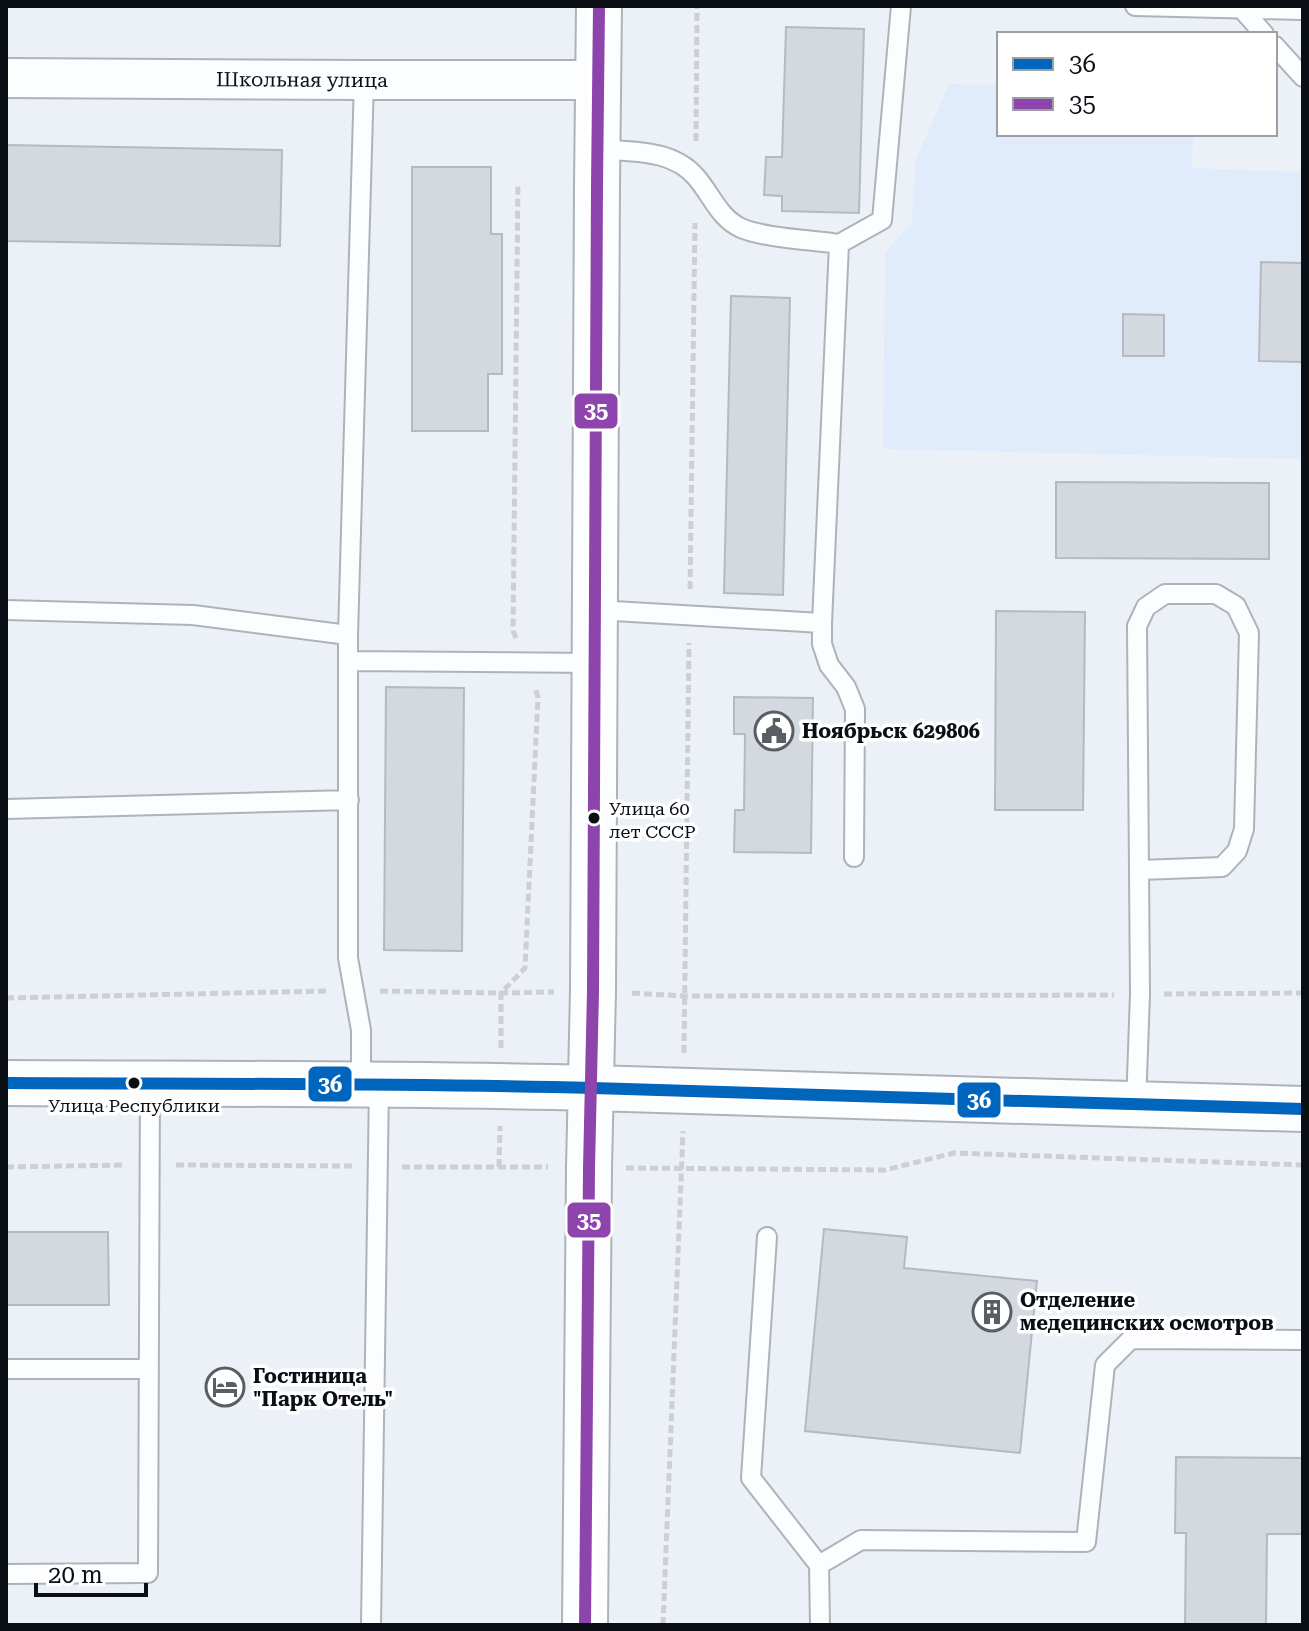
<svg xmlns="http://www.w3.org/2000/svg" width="1309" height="1631" viewBox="0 0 1309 1631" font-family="'Roboto Serif',serif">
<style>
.built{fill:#e0ecfb}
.building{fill:#d4d9e0;stroke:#b5bac1;stroke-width:2}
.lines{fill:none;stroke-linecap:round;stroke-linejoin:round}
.lane-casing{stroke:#aeb3b9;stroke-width:22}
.street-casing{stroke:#aeb3b9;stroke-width:42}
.secondary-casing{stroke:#aeb3b9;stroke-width:48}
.path{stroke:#cecfd2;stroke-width:5;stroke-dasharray:8 4;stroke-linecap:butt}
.lane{stroke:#fcfdfe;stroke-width:18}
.street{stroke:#fcfdfe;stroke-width:38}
.secondary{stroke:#fcfdfe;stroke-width:44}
.bus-1-casing{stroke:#fff;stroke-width:18}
.bus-2-casing{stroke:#fff;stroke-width:18}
.bus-1{stroke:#0065bd;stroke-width:12}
.bus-2{stroke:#8e44ad;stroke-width:12}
.bus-dot{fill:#0a0f16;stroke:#fff;stroke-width:3}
.labels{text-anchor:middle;stroke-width:7;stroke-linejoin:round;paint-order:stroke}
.bus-label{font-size:18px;fill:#0a0f16;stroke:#fff;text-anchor:start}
.street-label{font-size:20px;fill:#0a0f16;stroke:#fff}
.poi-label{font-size:20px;font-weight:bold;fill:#0a0f16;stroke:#fff;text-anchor:start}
.line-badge{stroke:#fff;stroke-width:3}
.badge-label{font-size:22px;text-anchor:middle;font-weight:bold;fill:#fff}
</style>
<rect width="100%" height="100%" fill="#ecf1f8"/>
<path class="built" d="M 949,84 L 999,85 L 999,134 L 1193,134 L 1192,168 L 1303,172 L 1303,459 L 883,449 L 885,252 L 912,223 L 915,161 Z"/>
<path class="building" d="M 786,27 L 864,29 L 859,213 L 782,211 L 782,196 L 764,195 L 766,157 L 782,157 Z
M 6,145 L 282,150 L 280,246 L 6,241 Z
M 412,167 L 491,167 L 491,234 L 502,234 L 502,374 L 488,374 L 488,431 L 412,431 Z
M 1261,262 L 1303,263 L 1303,362 L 1259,361 Z
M 731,296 L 790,298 L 783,595 L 724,593 Z
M 1123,314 L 1164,315 L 1164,356 L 1123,356 Z
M 1056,482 L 1269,483 L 1269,559 L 1056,558 Z
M 996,611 L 1085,612 L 1083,810 L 995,810 Z
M 386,687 L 464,688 L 462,951 L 384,950 Z
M 734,697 L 813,698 L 811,853 L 734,852 L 735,810 L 744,810 L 745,734 L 734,734 Z
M 824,1229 L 907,1237 L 904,1268 L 1037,1281 L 1020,1453 L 805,1431 Z
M 6,1232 L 108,1232 L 109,1305 L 6,1305 Z
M 1176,1457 L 1303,1458 L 1303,1534 L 1267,1534 L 1266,1625 L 1185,1625 L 1186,1533 L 1175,1533 Z"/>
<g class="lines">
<g class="lane-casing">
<path id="lane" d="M 1135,6 L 1303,10
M 1242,9 L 1264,34
M 1275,46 L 1303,77
M 598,149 C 632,152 672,149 696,177 C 711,194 719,218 741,228 C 764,238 813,240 839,244 L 822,623
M 839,244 L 882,220 L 901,6
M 6,610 L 193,615 L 348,635
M 596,610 L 822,623 L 822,644 L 829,665 L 846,687 L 855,709 L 854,857
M 348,661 L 595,663
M 6,809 L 349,800
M 361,1084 L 361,1030 L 348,958 L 348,635 L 364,80
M 1136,1105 L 1140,994 L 1137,626 L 1146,607 L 1165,594 L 1216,594 L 1236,606 L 1249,633 L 1244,829 L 1237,851 L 1222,867 L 1140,870
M 767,1237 L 751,1478 L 819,1565
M 6,1369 L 148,1369
M 6,1574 L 148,1573 L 150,1084
M 371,1625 L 379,1085
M 820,1625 L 819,1565 L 861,1540 L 1086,1542 L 1105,1365 L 1131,1339 L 1303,1340"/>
</g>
<g class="street-casing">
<g id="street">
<path id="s1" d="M 6,78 L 364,80 L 598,80"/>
</g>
</g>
<g class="secondary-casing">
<path id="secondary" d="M 6,1083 C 202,1084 397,1083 593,1088 C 830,1094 1066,1104 1303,1109
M 585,1625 L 589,1168 L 593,991 L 597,185 L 599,6"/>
</g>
<path class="path" d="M 696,141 L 697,6
M 690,589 L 695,223
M 516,638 L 513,631 L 518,183
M 380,991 L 501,993 L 554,992
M 632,993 L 684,996 L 1114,995
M 1164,994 L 1303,993
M 6,998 L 326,991
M 501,1048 L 501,993 L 525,968 L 538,697 L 535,688
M 684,1053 L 689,643
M 176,1165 L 354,1166
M 6,1167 L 126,1165
M 402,1167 L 548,1167
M 499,1167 L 500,1126
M 626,1168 L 885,1170 L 954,1153 L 1303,1165
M 663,1625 L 683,1131"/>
<use href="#lane" class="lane"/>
<use href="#street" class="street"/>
<use href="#secondary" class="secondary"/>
<g class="bus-1-casing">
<path id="bus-1" d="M 6,1083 C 202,1084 397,1083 593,1088 C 830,1094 1066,1104 1303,1109"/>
</g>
<g class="bus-2-casing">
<path id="bus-2" d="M 585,1625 L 589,1168 L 593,991 L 597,185 L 599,6"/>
</g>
<use href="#bus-1" class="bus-1"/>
<use href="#bus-2" class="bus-2"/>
</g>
<defs>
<g id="civic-ring" transform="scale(2)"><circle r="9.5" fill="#fff" stroke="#595e65" stroke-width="1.5"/><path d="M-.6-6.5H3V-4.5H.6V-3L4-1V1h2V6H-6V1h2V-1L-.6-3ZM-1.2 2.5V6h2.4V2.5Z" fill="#595e65"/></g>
<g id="building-ring" transform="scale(2)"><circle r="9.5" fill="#fff" stroke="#595e65" stroke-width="1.5"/><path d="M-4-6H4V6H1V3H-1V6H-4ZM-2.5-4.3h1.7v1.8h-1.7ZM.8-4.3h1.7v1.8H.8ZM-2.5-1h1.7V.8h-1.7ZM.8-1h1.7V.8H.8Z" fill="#595e65"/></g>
<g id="hotel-ring" transform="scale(2)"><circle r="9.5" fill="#fff" stroke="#595e65" stroke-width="1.5"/><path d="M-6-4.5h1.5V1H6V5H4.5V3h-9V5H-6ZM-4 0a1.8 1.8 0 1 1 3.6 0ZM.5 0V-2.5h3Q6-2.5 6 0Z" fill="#595e65"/></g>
</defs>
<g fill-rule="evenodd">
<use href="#civic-ring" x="774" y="731"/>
<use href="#building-ring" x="992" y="1312"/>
<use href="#hotel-ring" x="225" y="1387"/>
</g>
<g class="bus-dot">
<circle cx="594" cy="818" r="7"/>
<circle cx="134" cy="1083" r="7"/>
</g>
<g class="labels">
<g class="bus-label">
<text x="609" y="815">Улица 60<tspan x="609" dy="23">лет СССР</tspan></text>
<text x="134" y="1112" text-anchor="middle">Улица Республики</text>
</g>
<g class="street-label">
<text dy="7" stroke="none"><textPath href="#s1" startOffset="296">Школьная улица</textPath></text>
</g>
<g class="poi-label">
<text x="802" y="738">Ноябрьск 629806</text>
<text x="1020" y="1307">Отделение<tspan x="1020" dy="23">медецинских осмотров</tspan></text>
<text x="253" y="1383">Гостиница<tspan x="253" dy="23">"Парк Отель"</tspan></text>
</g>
</g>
<g class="line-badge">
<rect x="573" y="392" width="46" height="38" rx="8" fill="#8e44ad"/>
<rect x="307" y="1065" width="46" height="38" rx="8" fill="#0065bd"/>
<rect x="956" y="1081" width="46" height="38" rx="8" fill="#0065bd"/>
<rect x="566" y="1201" width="46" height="38" rx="8" fill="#8e44ad"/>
</g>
<g class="badge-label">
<text x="596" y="418">35</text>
<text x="330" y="1092">36</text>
<text x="979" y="1108">36</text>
<text x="589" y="1228">35</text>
</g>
<rect width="1309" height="1631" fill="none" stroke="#0a0f16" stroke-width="16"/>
<rect x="997" y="32" width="280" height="104" fill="#ffffff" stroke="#9d9fa2" stroke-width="2"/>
<rect x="1013" y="58" width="40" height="12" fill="#0065bd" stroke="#9d9fa2" stroke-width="2"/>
<text x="1069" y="72" font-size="24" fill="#0a0f16">36</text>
<rect x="1013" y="98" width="40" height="12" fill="#8e44ad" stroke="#9d9fa2" stroke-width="2"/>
<text x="1069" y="112" font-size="24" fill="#0a0f16">35</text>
<path d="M36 1583v12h110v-12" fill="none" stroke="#0a0f16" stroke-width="4"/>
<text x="48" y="1583" font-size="24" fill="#0a0f16" stroke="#ffffff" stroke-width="6" paint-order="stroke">20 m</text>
</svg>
